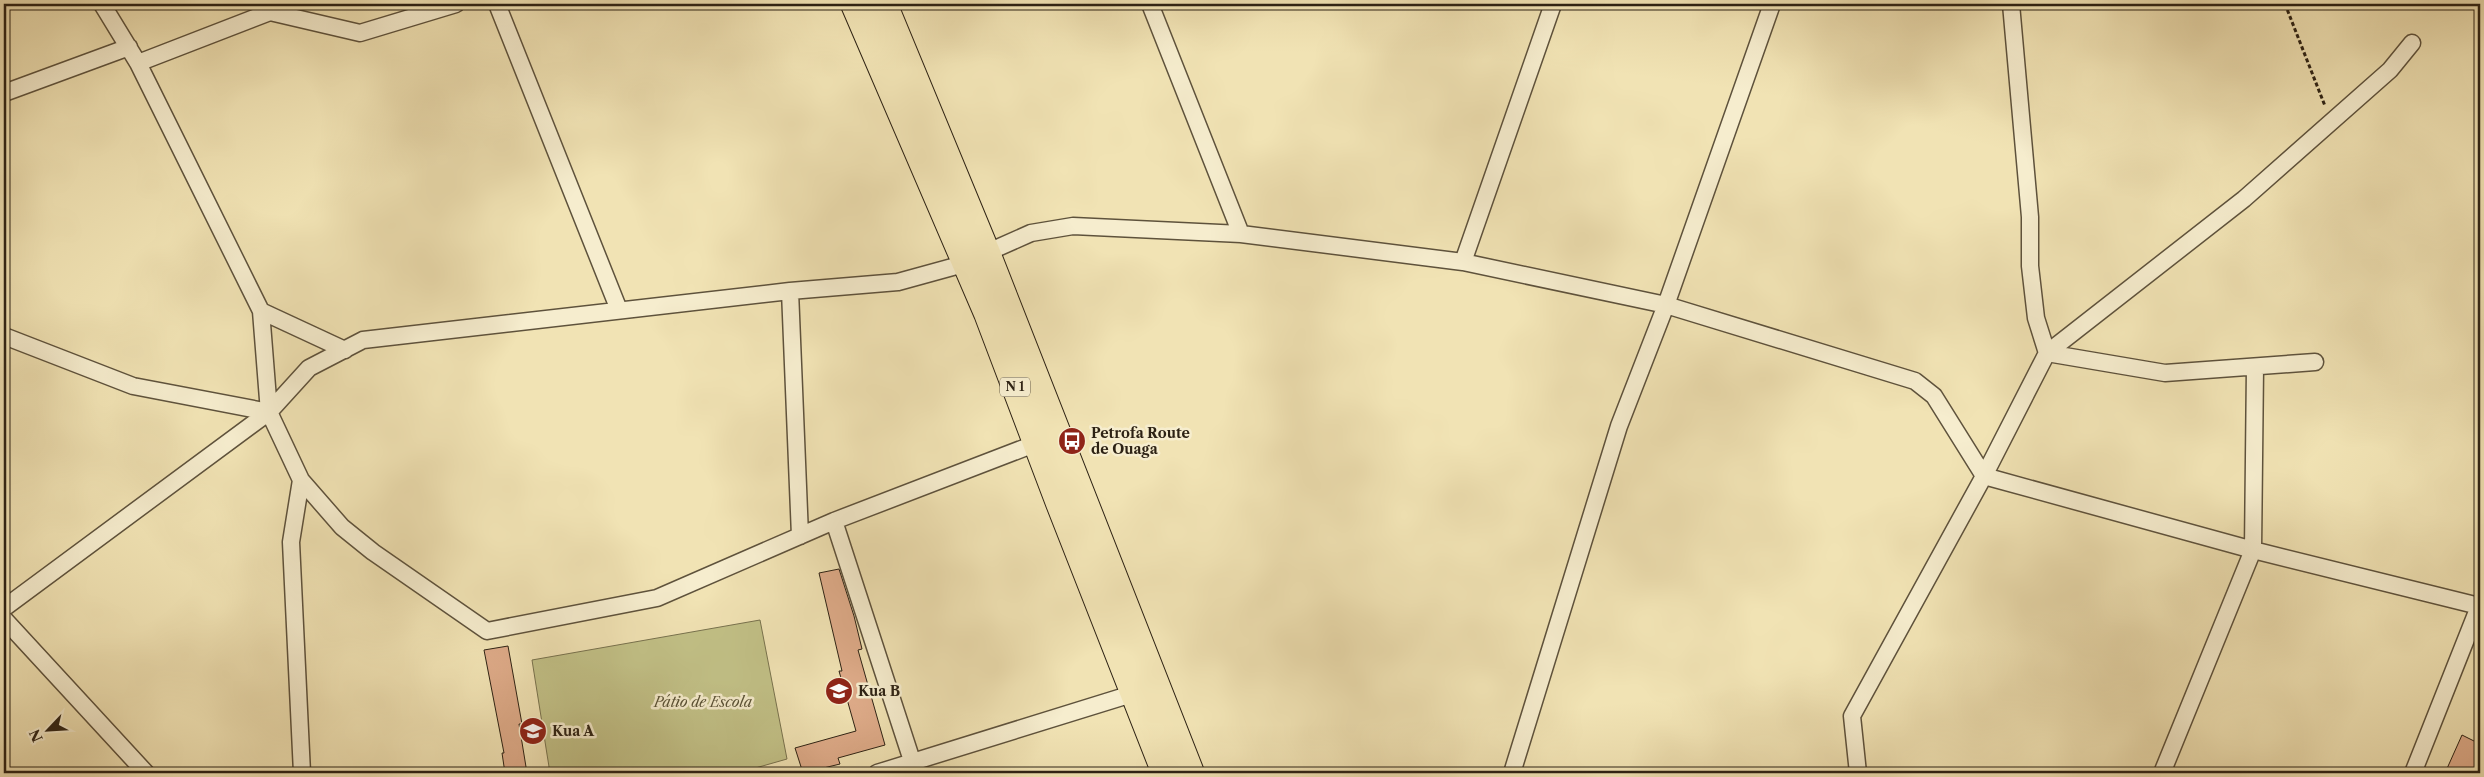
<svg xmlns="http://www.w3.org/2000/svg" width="2484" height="777" viewBox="0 0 2484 777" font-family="'Libre Caslon Text',serif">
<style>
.green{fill:#c2c187;stroke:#78724e}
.building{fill:#deab89;stroke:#2d2214}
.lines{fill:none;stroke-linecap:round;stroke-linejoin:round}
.minor-casing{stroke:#5e523c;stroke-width:19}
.trunk-casing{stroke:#2d2214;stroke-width:30}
.path{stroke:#2d2214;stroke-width:3;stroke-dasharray:4 2.5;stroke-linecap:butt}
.minor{stroke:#f6edce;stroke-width:16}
.trunk{stroke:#f1e3b4;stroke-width:28}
.labels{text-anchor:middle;stroke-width:5;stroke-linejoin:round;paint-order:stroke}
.shield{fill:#f6edce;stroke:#695f4c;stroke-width:1}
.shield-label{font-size:12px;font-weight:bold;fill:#2d2214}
.poi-label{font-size:14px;font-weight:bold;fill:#2d2214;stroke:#f6edce;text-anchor:start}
.park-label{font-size:14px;font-style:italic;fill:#5a5236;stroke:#f6edce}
</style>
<rect width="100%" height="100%" fill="#f1e3b4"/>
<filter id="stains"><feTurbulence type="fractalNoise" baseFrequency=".004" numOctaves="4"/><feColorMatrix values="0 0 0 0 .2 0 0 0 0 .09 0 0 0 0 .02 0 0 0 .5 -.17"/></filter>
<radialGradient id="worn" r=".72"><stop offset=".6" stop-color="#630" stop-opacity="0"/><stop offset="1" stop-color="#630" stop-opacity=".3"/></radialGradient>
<path class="green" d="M 760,620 L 787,759 L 738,773 L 550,773 L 532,660 Z"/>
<path class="building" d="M 839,569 L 854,616 L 862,649 L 858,650 L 885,745 L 838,758 L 840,764 L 803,773 L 795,748 L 856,731 L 839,671 L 842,671 L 819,573 Z
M 508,646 L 522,724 L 519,724 L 527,773 L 505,773 L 502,753 L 504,753 L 484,650 Z
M 2462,735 L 2480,744 L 2480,754 L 2472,773 L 2445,773 Z"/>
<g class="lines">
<g class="minor-casing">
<path id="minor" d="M 102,4 L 138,63 L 261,311 L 269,412 L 301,480 L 342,527 L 373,552 L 487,631 L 657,598 L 834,521 L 1037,443
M 497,4 L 619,310
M 1150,4 L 1241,234
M 2011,4 L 2030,217 L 2030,266 L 2036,318 L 2047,353 L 2165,373 L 2315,362
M 138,63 L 270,12 L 360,33 L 456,4
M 4,93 L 129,47
M 986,253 L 1031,233 L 1073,226 L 1241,234 L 1463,262 L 1666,305 L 1915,381 L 1934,396 L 1984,476 L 2253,550 L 2479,606
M 1463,262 L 1553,4
M 790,291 L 800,536
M 261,311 L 345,350
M 4,336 L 133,386 L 269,412
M 301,480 L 291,542 L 302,773
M 834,521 L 916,773
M 4,608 L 269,412 L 309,368 L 363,340 L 790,291 L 898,282 L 967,263
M 4,619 L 146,773
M 877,773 L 1135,693
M 1512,773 L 1619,426 L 1666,305 L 1772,4
M 1858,773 L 1852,716 L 1984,476 L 2047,353 L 2244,199 L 2390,70 L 2412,43
M 2162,773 L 2253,550 L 2255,367
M 2413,773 L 2480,604"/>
</g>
<g class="trunk-casing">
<path id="trunk" d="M 855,4 L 988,313 L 1060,503 L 1166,773
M 883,4 L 986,253 L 1190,773"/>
</g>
<path class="path" d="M 2285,4 L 2325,106"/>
<use href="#minor" class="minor"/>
<use href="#trunk" class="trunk"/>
</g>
<defs>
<g id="bus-disc" transform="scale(1.4375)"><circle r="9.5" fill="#8f2418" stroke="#f6edce"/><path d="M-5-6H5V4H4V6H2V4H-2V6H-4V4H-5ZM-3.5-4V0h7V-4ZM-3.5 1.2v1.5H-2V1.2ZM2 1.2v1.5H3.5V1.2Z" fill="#fff"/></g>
<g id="school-disc" transform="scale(1.4375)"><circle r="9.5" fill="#8f2418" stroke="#f6edce"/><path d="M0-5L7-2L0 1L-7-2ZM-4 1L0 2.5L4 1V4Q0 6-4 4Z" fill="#fff"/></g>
</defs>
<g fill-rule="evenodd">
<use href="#bus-disc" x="1072" y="441"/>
<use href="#school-disc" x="839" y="691"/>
<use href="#school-disc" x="533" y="731"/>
</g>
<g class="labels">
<rect class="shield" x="1000" y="377.5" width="30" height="19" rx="4"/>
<g class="shield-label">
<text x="1015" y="391">N 1</text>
</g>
<g class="poi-label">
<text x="1091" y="438">Petrofa Route<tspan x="1091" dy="16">de Ouaga</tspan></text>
<text x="858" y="696">Kua B</text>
<text x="552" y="736">Kua A</text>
</g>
<g class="park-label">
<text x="703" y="707">Pátio de Escola</text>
</g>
</g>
<rect width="2484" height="777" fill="none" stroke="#f1e3b4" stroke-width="20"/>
<rect x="5" y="5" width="2474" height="767" fill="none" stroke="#2d2214" stroke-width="2.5"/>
<rect x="10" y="10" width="2464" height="757" fill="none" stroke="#2d2214"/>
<g transform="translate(48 730) rotate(245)" stroke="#f6edce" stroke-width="4" paint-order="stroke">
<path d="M0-4L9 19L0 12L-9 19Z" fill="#2d2214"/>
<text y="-8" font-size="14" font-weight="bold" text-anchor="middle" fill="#2d2214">N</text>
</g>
<rect width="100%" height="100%" filter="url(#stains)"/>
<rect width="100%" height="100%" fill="url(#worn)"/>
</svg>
